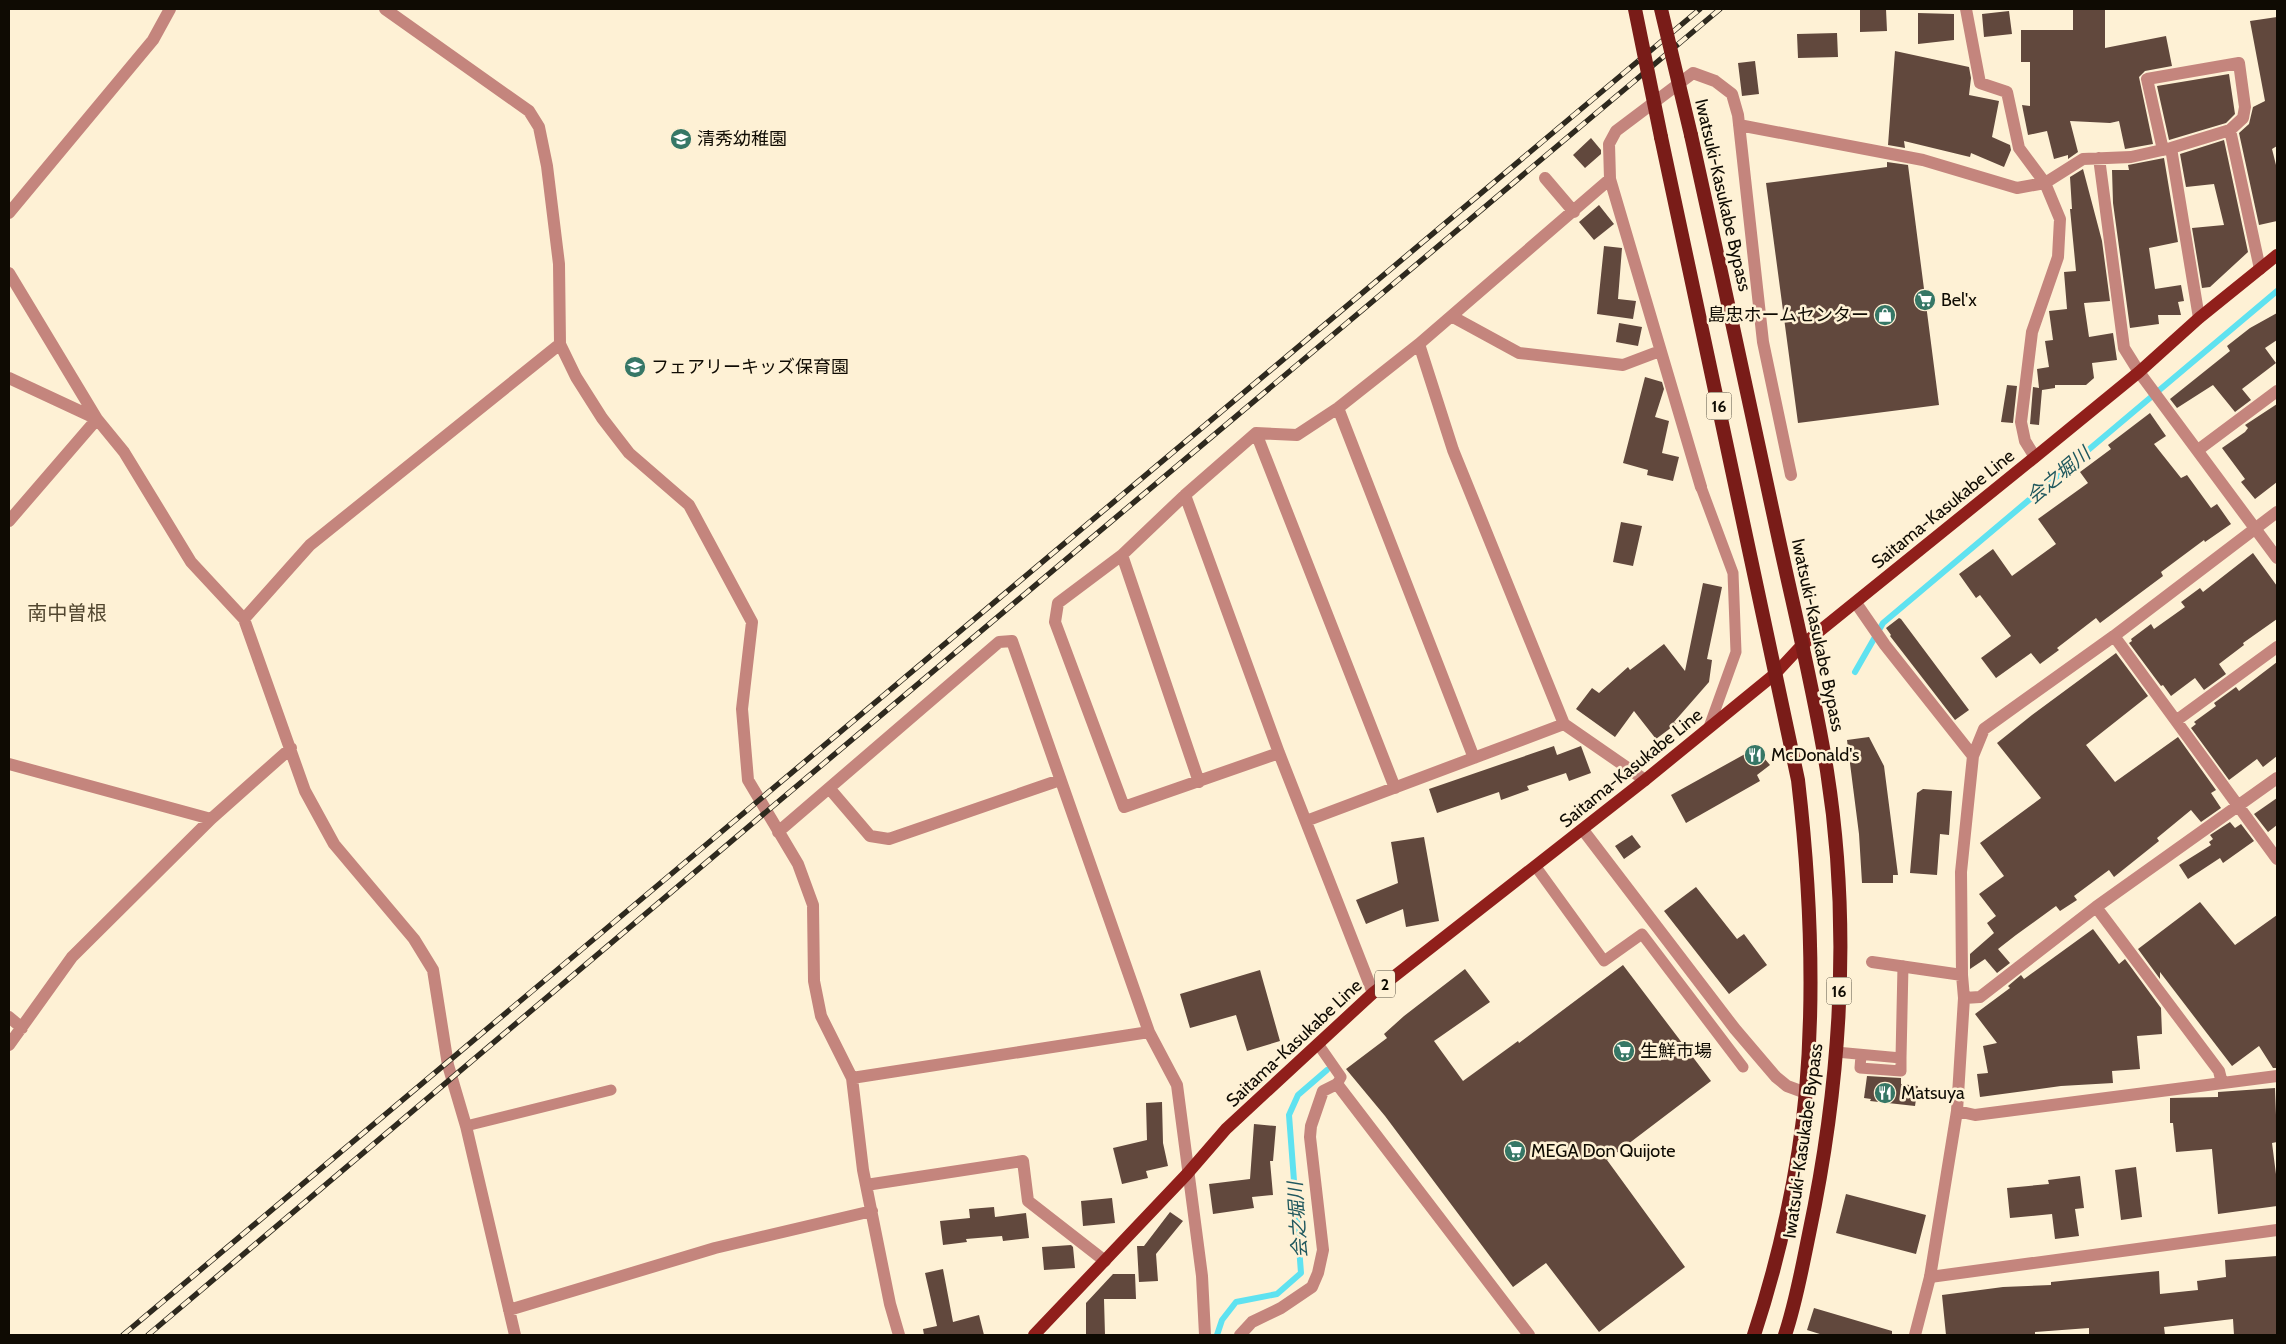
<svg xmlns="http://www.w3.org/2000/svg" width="2286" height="1344" viewBox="0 0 2286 1344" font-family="Cabin,'Noto Sans JP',sans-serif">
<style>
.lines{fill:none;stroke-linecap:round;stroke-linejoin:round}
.stream{stroke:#5fe2f0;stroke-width:6}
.building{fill:#61483d}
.service{stroke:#c4857d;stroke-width:11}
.minor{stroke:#c4857d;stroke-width:12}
.tertiary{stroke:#c4857d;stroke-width:12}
.primary{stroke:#901f1b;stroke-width:12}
.trunk{stroke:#791c18;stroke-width:14}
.rail-casing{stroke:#2e291e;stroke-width:5.5}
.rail{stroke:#fef1d5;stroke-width:4;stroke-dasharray:11;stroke-linecap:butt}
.trunk-bridge{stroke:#791c18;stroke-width:14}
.labels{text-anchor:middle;stroke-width:5;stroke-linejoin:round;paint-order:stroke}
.shield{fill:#fef1d5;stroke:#575042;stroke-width:1}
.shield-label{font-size:16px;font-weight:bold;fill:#0f0b03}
.poi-label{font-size:18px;fill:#0f0b03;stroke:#fef1d5;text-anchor:start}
.street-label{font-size:18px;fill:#0f0b03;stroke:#fef1d5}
.water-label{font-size:19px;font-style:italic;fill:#20585e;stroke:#fef1d5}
.quarter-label{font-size:20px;fill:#524730;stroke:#fef1d5}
</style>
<rect width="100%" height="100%" fill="#fef1d5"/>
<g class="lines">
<path class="stream" d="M 1855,672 L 1883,623 L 2277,291
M 1217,1335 L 1222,1320 L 1236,1302 L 1277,1294 L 1301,1273 L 1289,1115 L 1298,1095 L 1327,1070"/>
</g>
<path class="building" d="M 1860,9 L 1886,9 L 1887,31 L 1860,32 Z
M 2073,9 L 2105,9 L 2105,48 L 2166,36 L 2172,66 L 2145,71 L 2139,77 L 2153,144 L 2125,149 L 2119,121 L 2110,123 L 2070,121 L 2078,152 L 2068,159 L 2068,155 L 2054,159 L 2047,131 L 2028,135 L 2022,105 L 2030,106 L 2030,62 L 2021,62 L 2021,30 L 2073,30 Z
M 2009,11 L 2012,34 L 1984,37 L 1982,14 Z
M 1918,13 L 1954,14 L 1954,40 L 1918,44 Z
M 2277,17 L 2277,146 L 2272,149 L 2277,169 L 2277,221 L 2259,225 L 2239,133 L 2249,124 L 2253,107 L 2265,101 L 2250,21 Z
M 1837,33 L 1838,57 L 1798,58 L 1797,34 Z
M 1895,51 L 1969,67 L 1971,78 L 1969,95 L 1999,101 L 1992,137 L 2010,145 L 2011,150 L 2004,167 L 1971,153 L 1970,157 L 1904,141 L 1905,148 L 1888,145 Z
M 1755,61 L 1759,94 L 1742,96 L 1738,63 Z
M 2229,74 L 2235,114 L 2226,123 L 2169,140 L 2157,86 Z
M 1591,138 L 1601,150 L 1601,154 L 1585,168 L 1573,155 Z
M 2224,140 L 2248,252 L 2210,287 L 2202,288 L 2192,228 L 2224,225 L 2214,184 L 2186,187 L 2180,154 Z
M 2164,158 L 2178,242 L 2149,248 L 2155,289 L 2181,285 L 2184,301 L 2178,302 L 2181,315 L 2158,315 L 2159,324 L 2130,328 L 2113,203 L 2112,170 L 2129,170 L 2128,165 Z
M 1887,162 L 1908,165 L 1939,405 L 1798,423 L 1766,183 L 1887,167 Z
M 2083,169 L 2102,241 L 2110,301 L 2084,303 L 2089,337 L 2113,333 L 2117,360 L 2092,363 L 2094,378 L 2086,385 L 2055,385 L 2055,388 L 2042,390 L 2039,425 L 2030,424 L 2033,387 L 2039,388 L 2037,369 L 2049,367 L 2045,341 L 2053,340 L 2049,311 L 2067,309 L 2064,272 L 2076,271 L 2070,209 L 2072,209 L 2070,177 Z
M 1599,205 L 1614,224 L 1594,240 L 1579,222 Z
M 1604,246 L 1622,248 L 1618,299 L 1636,301 L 1633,319 L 1597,314 Z
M 2277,313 L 2277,340 L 2265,348 L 2276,363 L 2242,389 L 2251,400 L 2235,412 L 2213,385 L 2177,408 L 2170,399 L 2230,351 L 2227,346 L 2250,328 Z
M 1619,323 L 1642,327 L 1638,346 L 1616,342 Z
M 1645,377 L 1662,382 L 1664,389 L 1655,417 L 1669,421 L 1662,453 L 1679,457 L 1673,481 L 1647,475 L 1648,470 L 1623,463 Z
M 2007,385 L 2017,386 L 2013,423 L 2001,422 Z
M 2277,404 L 2277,482 L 2255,499 L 2241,482 L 2245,479 L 2222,448 L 2245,432 L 2248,428 L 2245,425 Z
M 2150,413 L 2166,436 L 2154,444 L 2181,478 L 2187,475 L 2211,508 L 2217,504 L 2231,524 L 2205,542 L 2204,540 L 2161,572 L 2163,576 L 2100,623 L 2096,618 L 2057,648 L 2059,650 L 2040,664 L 2031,653 L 1996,678 L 1981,658 L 2011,636 L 1980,595 L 1976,598 L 1959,574 L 1993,549 L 2012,576 L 2056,544 L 2038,519 L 2088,483 L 2080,472 L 2111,449 L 2108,445 Z
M 1621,522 L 1642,526 L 1633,566 L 1613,562 Z
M 2253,553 L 2277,586 L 2277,619 L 2243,643 L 2244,645 L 2219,664 L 2226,674 L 2204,690 L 2195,678 L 2171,696 L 2163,685 L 2161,686 L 2129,643 L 2132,641 L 2131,639 L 2151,624 L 2154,629 L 2185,607 L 2181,602 L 2200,588 L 2203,592 Z
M 1703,583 L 1722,587 L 1707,659 L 1712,660 L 1709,682 L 1674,722 L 1676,724 L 1656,739 L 1634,711 L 1615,737 L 1576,709 L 1592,688 L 1599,693 L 1628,667 L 1630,670 L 1664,644 L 1685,671 Z
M 1899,618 L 1901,619 L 1969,710 L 1955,720 L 1890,636 L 1891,635 L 1886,628 Z
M 2116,653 L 2148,696 L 2086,745 L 2115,782 L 2178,737 L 2216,790 L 2211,793 L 2221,808 L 2201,822 L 2191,810 L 2157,838 L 2159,841 L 2114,877 L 2109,870 L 2074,896 L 2077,900 L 2060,911 L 2056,906 L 2016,935 L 1998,949 L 2010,963 L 1997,973 L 1985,959 L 1970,969 L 1970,954 L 1994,933 L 1987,923 L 1996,916 L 1979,894 L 2004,876 L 1980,843 L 2041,798 L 1997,743 L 2032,715 Z
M 2277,662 L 2277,756 L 2263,767 L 2257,759 L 2229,780 L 2191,728 L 2196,724 L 2194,722 L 2216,706 L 2214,703 L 2236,687 L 2239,691 Z
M 1869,737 L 1884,766 L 1898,875 L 1893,875 L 1893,883 L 1862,883 L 1859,834 L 1847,740 Z
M 1554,746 L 1557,755 L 1581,746 L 1591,773 L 1569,781 L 1566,773 L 1527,786 L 1529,790 L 1501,800 L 1499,792 L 1437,813 L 1429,789 Z
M 1758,751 L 1770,765 L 1757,775 L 1760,781 L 1686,823 L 1671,795 L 1745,754 L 1748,759 Z
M 1923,789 L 1952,791 L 1949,835 L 1940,834 L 1937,875 L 1910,873 L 1917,793 Z
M 2277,798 L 2277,825 L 2268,832 L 2254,814 Z
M 2230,822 L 2235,828 L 2241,824 L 2254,841 L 2223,863 L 2220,858 L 2188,879 L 2179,865 L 2211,845 L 2209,842 L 2213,839 L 2210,835 Z
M 1632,835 L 1641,847 L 1624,859 L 1615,846 Z
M 1424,837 L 1439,921 L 1406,927 L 1403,909 L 1366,924 L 1356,900 L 1398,883 L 1391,842 Z
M 1696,887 L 1737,939 L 1744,934 L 1767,965 L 1729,994 L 1664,911 Z
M 2200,902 L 2235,945 L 2277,915 L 2277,1068 L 2273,1068 L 2259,1046 L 2232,1066 L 2160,972 L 2160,979 L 2138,949 Z
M 2093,929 L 2119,964 L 2125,959 L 2161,1008 L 2162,1034 L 2137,1036 L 2140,1069 L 2112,1071 L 2113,1083 L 2061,1086 L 1980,1097 L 1977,1074 L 1988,1073 L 1983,1046 L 1997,1043 L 1975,1014 L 2010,988 L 2008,986 L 2021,975 L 2024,979 Z
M 1623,965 L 1711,1081 L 1607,1160 L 1685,1267 L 1599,1332 L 1546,1263 L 1513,1287 L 1385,1116 L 1346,1069 L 1387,1038 L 1384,1034 L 1404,1016 L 1465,969 L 1490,1002 L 1434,1041 L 1463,1081 L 1518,1041 L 1519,1043 Z
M 1260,970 L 1280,1041 L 1247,1051 L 1236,1015 L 1190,1028 L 1180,994 Z
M 1867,1076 L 1901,1078 L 1901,1084 L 1918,1086 L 1915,1106 L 1870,1101 L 1871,1099 L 1864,1098 Z
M 2275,1088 L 2277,1142 L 2272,1143 L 2277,1182 L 2277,1206 L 2218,1214 L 2212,1149 L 2176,1152 L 2173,1123 L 2170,1123 L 2170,1098 L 2218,1097 L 2218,1092 Z
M 1162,1102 L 1163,1143 L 1168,1166 L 1146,1171 L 1148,1178 L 1122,1184 L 1113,1148 L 1147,1140 L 1146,1103 Z
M 1254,1124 L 1276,1126 L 1273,1161 L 1270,1161 L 1273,1195 L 1252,1197 L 1254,1208 L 1213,1214 L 1209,1184 L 1250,1179 Z
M 2136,1167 L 2142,1217 L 2121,1220 L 2115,1170 Z
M 2080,1176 L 2084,1208 L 2075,1209 L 2079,1236 L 2055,1239 L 2052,1214 L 2010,1218 L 2007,1188 L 2049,1184 L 2048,1180 Z
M 1846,1194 L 1926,1215 L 1916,1254 L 1836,1233 Z
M 1112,1198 L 1115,1223 L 1083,1226 L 1081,1201 Z
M 994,1207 L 995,1217 L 1026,1213 L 1029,1238 L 1003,1241 L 1002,1236 L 966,1239 L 967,1242 L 943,1245 L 940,1221 L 970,1218 L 969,1209 Z
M 1170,1212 L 1183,1221 L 1156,1254 L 1158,1281 L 1139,1282 L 1137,1246 L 1144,1246 Z
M 1071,1245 L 1073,1247 L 1075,1268 L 1044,1270 L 1042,1247 Z
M 2277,1256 L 2277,1335 L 2234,1335 L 2233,1319 L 2164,1327 L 2165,1335 L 2089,1335 L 2089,1328 L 2035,1332 L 2035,1335 L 1946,1335 L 1942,1295 L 2003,1287 L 2051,1285 L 2051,1282 L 2159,1271 L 2160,1294 L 2198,1290 L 2197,1281 L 2226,1277 L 2225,1260 Z
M 943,1269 L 953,1322 L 979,1315 L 984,1335 L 924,1335 L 923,1329 L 937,1326 L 925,1273 Z
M 1113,1274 L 1135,1274 L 1136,1299 L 1104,1299 L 1105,1335 L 1086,1335 L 1086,1303 Z
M 1814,1308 L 1892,1331 L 1892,1335 L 1823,1335 L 1807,1330 Z"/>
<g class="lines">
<path class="service" d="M 1701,487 L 1733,573 L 1736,652 L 1709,727
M 1536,867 L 1604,961 L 1642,934 L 1743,1067
M 1318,1044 L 1341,1077 L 1337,1084
M 1836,1052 L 1901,1058 L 1903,966
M 1861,1055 L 1860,1068 L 1901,1071 L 1901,1058
M 466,1126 L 611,1090"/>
<path class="minor" d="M 385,9 L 529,111 L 539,127 L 547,166 L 559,264 L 560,344 L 576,377 L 602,418 L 629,453 L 689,505 L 752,622 L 742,709 L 748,780 L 798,864 L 813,905 L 814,981 L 821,1016 L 852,1078 L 863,1170 L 890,1304 L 899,1335
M 1966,9 L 1980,83 L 2007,92 L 2019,148 L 2045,183 L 2060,219 L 2058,257 L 2032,332 L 2021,422 L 2025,441 L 2035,457
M 1739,125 L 1923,160 L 2017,188 L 2045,183 L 2083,159 L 2131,157 L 2171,148 L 2199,318
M 2230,130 L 2260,269
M 2163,150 L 2147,79 L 2239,63 L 2245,107 L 2243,118 L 2230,130 L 2171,148
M 2099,158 L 2124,348 L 2139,372
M 1545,178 L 1574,212
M 1610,179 L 1609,144 L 1616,131 L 1693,73 L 1715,81 L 1732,94 L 1738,115 L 1763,342 L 1791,475
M 9,213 L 153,40 L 170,9
M 9,273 L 97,419 L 124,452 L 191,562 L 244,619 L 305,791 L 334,844 L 414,939 L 433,970 L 448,1065 L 466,1126 L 515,1335
M 1453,317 L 1519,353 L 1623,365 L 1660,351
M 1419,344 L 1610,179 L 1701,487
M 9,378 L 97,419
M 1338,408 L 1474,758
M 1256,433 L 1395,788
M 2198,450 L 2277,391
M 1185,495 L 1279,753 L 1373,993
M 9,521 L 97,419
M 1122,555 L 1199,782
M 1856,603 L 1885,645 L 1973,756
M 244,619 L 310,545 L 560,344
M 2114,636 L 2277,859
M 2177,720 L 2277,647
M 1279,753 L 1124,807 L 1055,622 L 1058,603 L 1122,555 L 1185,495 L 1256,433 L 1297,435 L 1338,408 L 1419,344 L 1453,450 L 1564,724 L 1645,780
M 9,764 L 211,819
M 829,788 L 870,836 L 889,839 L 1060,780
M 1306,821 L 1564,724
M 778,832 L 999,642 L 1012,641 L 1149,1032 L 1177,1085 L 1202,1276 L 1205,1335
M 2096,907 L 2219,1071 L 2222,1083
M 1872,962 L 1962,975
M 1964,998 L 1980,997 L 2096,907 L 2277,778
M 9,1017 L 22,1028
M 9,1045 L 72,957 L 211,819 L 291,748
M 852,1078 L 1149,1032
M 1957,1111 L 1975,1115 L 2277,1076
M 866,1185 L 1023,1161 L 1028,1201 L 1105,1261
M 509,1310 L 715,1248 L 872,1211
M 1240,1335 L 1252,1322 L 1281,1308 L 1312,1287 L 1318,1273 L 1323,1250 L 1310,1137 L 1311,1126 L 1323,1091 L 1337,1084 L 1529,1335
M 1915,1335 L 1930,1277 L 1957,1111 L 1964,998 L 1962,975 L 1961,872 L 1973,756 L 1984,729 L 2114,636 L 2277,512"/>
<path class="tertiary" d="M 2139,372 L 2277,558
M 1583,830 L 1735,1029 L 1776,1077 L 1787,1086 L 1806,1093
M 1930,1277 L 2277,1230"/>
<path class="primary" d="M 1034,1335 L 1187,1174 L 1226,1129 L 1373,993 L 1645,780 L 1775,674 L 1801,646 L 2035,457 L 2139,372 L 2199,318 L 2277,255"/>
<path class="trunk" d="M 1691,135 C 1720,267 1749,398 1777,531 C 1794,610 1814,690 1827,771 C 1851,924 1841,1082 1809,1234 C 1802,1268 1796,1302 1785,1335
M 1661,137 L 1798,780 C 1810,883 1815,987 1806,1091 C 1799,1170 1779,1259 1754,1335"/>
<g class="rail-casing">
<path id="rail" d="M 123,1335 L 1700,9
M 148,1335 L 766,812 L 1720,9"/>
</g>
<use href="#rail" class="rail"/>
<path class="trunk-bridge" d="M 1635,9 L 1661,137
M 1661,9 L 1691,135"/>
</g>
<defs>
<g id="school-disc" transform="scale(1.125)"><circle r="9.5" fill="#367766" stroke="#fef1d5"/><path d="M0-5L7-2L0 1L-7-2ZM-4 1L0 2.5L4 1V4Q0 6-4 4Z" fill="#fff"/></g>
<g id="supermarket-disc" transform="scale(1.125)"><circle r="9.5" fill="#367766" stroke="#fef1d5"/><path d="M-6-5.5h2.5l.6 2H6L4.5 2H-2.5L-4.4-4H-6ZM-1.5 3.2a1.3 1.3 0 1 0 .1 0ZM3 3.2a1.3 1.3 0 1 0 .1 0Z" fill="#fff"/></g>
<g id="shop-disc" transform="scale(1.125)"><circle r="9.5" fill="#367766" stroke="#fef1d5"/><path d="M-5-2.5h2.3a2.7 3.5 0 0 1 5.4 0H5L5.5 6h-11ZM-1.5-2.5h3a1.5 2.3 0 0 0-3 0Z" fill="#fff"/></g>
<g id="restaurant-disc" transform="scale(1.125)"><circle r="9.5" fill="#367766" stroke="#fef1d5"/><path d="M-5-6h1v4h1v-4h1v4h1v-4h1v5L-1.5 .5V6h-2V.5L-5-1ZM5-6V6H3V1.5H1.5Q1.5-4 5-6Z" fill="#fff"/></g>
</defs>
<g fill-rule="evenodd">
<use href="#school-disc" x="681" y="139"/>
<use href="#supermarket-disc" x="1925" y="300"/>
<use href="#shop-disc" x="1885" y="315"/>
<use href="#school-disc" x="635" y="367"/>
<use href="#restaurant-disc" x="1755" y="755"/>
<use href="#supermarket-disc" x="1624" y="1051"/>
<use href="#restaurant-disc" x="1885" y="1093"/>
<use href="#supermarket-disc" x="1515" y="1151"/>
</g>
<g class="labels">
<g class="shield">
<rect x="1706.5" y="392.5" width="25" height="27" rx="4"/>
<rect x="1375" y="970.5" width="20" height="27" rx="4"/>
<rect x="1826.5" y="977.5" width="25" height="27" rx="4"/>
</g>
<g class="shield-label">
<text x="1719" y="412">16</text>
<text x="1385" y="990">2</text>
<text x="1839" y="997">16</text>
</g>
<g class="poi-label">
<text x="697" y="145">清秀幼稚園</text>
<text x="1941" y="306">Bel'x</text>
<text x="1869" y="321" text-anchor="end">島忠ホームセンター</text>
<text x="651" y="373">フェアリーキッズ保育園</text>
<text x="1771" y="761">McDonald's</text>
<text x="1640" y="1057">生鮮市場</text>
<text x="1901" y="1099">Matsuya</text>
<text x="1531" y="1157">MEGA Don Quijote</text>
</g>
<g class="street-label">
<text transform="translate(1723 195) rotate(77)" y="6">Iwatsuki-Kasukabe Bypass</text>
<text transform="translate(1943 509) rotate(-39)" y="6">Saitama-Kasukabe Line</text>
<text transform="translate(1818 635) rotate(78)" y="6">Iwatsuki-Kasukabe Bypass</text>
<text transform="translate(1631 768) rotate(-39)" y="6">Saitama-Kasukabe Line</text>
<text transform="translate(1294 1043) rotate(-43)" y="6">Saitama-Kasukabe Line</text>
<text transform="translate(1803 1141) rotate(-82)" y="6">Iwatsuki-Kasukabe Bypass</text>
</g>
<g class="water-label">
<text transform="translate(2058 475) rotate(-40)" y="7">会之堀川</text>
<text transform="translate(1297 1220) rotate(-94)" y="7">会之堀川</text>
</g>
<g class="quarter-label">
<text x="67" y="620">南中曽根</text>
</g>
</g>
<rect width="2286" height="1344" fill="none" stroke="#0f0b03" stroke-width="20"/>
</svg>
